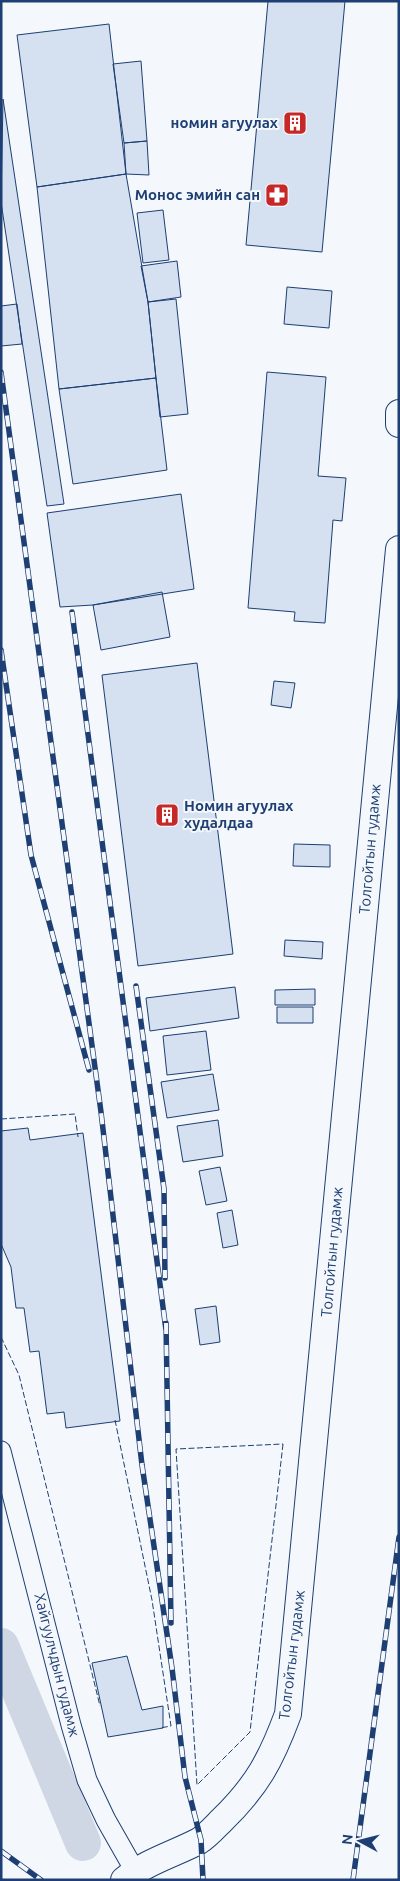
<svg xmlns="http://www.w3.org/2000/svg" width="400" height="1881" viewBox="0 0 400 1881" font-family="Ubuntu,sans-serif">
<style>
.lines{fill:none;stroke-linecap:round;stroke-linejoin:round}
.river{stroke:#cfd7e4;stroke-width:36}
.building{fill:#d5e0f0;stroke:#1d3f73}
.street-casing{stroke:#1d3f73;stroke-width:21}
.secondary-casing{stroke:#1d3f73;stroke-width:28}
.street{stroke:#f4f7fb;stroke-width:19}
.secondary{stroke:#f4f7fb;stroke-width:26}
.rail-casing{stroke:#1d3f73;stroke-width:5.5}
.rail{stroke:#f4f7fb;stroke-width:4;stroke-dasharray:11;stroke-linecap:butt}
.fence{stroke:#1d3f73;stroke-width:1;stroke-dasharray:6 2.5;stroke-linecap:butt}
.labels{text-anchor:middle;stroke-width:4;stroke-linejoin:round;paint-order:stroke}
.poi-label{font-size:15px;font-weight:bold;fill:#1d3f73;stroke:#f4f7fb;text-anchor:end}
.street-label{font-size:15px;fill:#1d3f73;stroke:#f4f7fb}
</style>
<rect width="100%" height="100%" fill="#f4f7fb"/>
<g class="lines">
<path class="river" d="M 1,1646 L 83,1843"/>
</g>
<path class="building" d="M 268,1 L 345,1 L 322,252 L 246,245 Z
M 109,24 L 126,174 L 37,187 L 17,35 Z
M 141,61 L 147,141 L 124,143 L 113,64 Z
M 3,99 L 64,504 L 47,506 L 1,202 Z
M 147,141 L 149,175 L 126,174 L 124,143 Z
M 126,174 L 148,302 L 156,378 L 59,389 L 37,187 Z
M 163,210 L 169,260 L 143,263 L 137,213 Z
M 177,261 L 181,297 L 148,302 L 141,266 Z
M 287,287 L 332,291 L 329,328 L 284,324 Z
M 176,299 L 188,414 L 160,417 L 148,302 Z
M 17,304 L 22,344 L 1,346 L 1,306 Z
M 267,372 L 326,377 L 318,476 L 346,478 L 342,521 L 333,520 L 325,623 L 294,621 L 295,612 L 248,608 Z
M 156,378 L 167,470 L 73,484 L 59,389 Z
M 181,494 L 194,589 L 93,605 L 60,607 L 47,513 Z
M 162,592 L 170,637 L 101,650 L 93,605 Z
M 197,663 L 233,954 L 138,966 L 102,675 Z
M 274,681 L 295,683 L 291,708 L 271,705 Z
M 294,844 L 330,845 L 330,867 L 293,866 Z
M 285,940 L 323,942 L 322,959 L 284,956 Z
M 235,987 L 239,1018 L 150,1031 L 146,998 Z
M 315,989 L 315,1005 L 275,1005 L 275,990 Z
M 277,1007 L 313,1007 L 313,1023 L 277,1023 Z
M 206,1031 L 211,1070 L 167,1075 L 163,1036 Z
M 213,1074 L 219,1110 L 167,1118 L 161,1082 Z
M 218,1120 L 223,1156 L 183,1162 L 177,1126 Z
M 28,1128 L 30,1140 L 83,1133 L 120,1421 L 66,1428 L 64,1412 L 47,1414 L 39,1351 L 30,1352 L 24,1308 L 16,1308 L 11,1267 L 1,1244 L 1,1131 Z
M 220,1167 L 227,1201 L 206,1205 L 199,1171 Z
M 232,1210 L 238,1245 L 223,1248 L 217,1213 Z
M 216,1306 L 220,1342 L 200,1345 L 195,1309 Z
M 127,1656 L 142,1710 L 163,1706 L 163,1728 L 108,1737 L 92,1663 Z"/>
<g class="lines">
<g class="street-casing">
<path id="street" d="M 1,1451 L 71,1725 L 87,1780 L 106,1820 L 135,1871"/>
</g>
<g class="secondary-casing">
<path id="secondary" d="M 399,413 L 399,424
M 124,1880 C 146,1862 174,1854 199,1841 C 207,1836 215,1827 222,1820 C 257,1786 271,1760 288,1714 L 399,549"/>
</g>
<use href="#street" class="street"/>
<use href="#secondary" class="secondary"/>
<g class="rail-casing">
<path id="rail" d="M 1,372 L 101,1112 L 142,1465 L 172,1668 L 185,1777 L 201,1840 L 203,1880
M 72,612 L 166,1330
M 1,650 L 31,855 L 89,1070
M 136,986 L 164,1189 L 165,1278
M 166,1323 L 171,1623
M 1,1851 L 41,1880
M 353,1880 L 399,1537"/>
</g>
<use href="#rail" class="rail"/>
<path class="fence" d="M 1,1119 L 75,1114 L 78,1137
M 1,1337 L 19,1375 L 100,1706
M 115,1420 L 152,1600 L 171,1726 L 160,1728
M 283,1444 L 250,1732 L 197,1785 L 176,1449 Z"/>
</g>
<defs>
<g id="building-square" transform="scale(1.25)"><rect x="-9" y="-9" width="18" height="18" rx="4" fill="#c62828" stroke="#f4f7fb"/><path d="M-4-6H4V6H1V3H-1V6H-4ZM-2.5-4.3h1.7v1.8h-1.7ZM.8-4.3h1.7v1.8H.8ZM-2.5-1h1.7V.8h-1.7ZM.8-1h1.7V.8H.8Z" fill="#fff"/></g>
<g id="pharmacy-square" transform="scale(1.25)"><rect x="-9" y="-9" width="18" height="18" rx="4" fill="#c62828" stroke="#f4f7fb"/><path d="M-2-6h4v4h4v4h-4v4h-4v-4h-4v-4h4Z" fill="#fff"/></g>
</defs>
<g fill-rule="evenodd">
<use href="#building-square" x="295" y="123"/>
<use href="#pharmacy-square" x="277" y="195"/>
<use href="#building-square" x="167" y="815"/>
</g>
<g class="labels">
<g class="poi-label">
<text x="278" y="128">номин агуулах</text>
<text x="260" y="200">Монос эмийн сан</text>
<text x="184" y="811" text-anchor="start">Номин агуулах<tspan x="184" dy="17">худалдаа</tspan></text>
</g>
<g class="street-label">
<text transform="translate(370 849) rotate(-85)" y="5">Толгойтын гудамж</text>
<text transform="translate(332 1252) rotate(-85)" y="5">Толгойтын гудамж</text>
<text transform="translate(292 1655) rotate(-83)" y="5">Толгойтын гудамж</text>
<text transform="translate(57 1665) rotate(76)" y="5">Хайгуулчдын гудамж</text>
</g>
</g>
<rect width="400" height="1881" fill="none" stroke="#1d3f73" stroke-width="5"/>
<g transform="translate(360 1841) rotate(277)" stroke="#f4f7fb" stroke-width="4" paint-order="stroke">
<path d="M0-4L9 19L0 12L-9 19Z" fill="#1d3f73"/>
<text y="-8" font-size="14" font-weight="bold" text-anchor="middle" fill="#1d3f73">N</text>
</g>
</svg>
